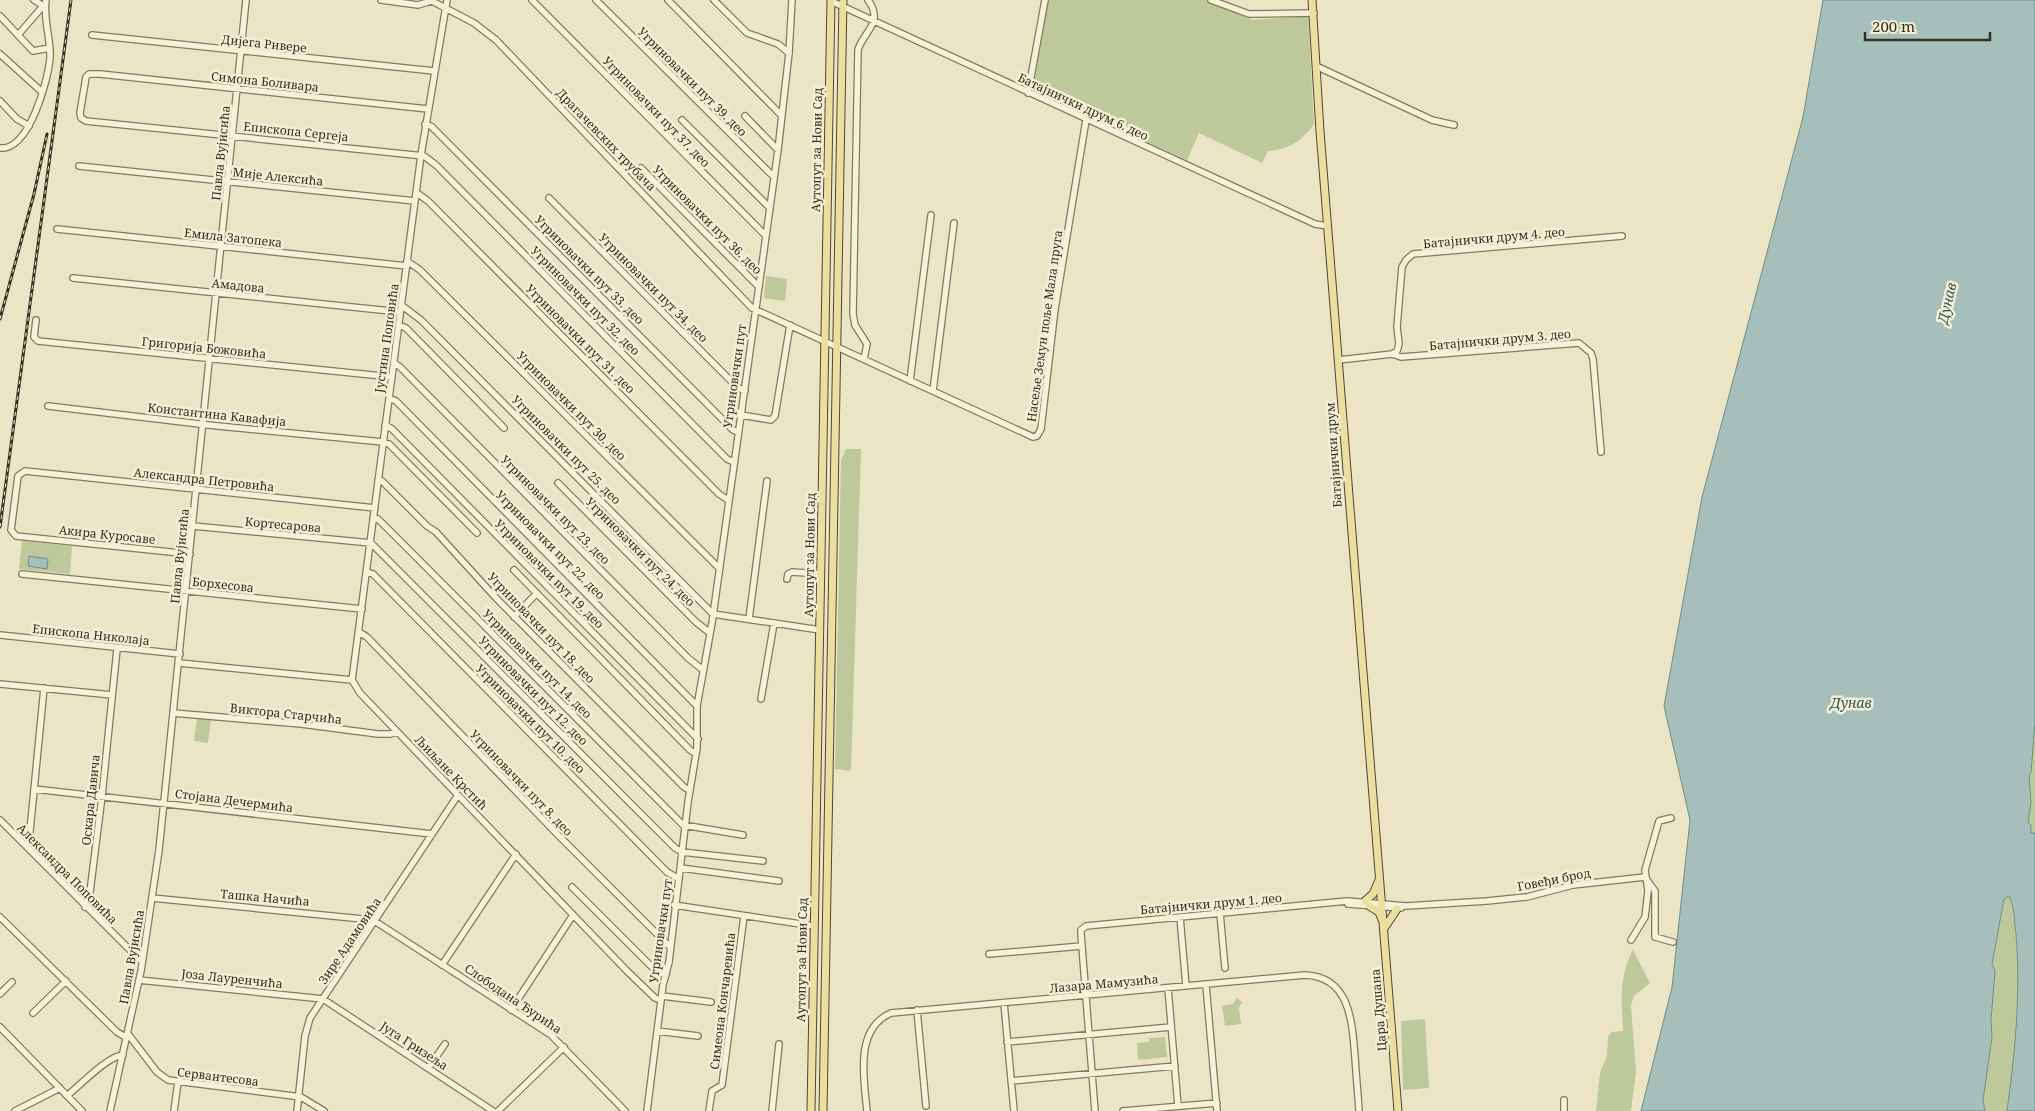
<svg xmlns="http://www.w3.org/2000/svg" width="2035" height="1111" viewBox="0 0 2035 1111" font-family="'Noto Serif',serif">
<style>
.green{fill:#bdc99b}
.water{fill:#a7bfbb;stroke:#6f8d89}
.lines{fill:none;stroke-linecap:round;stroke-linejoin:round}
.minor-casing{stroke:#85785d;stroke-width:8}
.major-casing{stroke:#534631;stroke-width:9}
.minor{stroke:#f6f2d9;stroke-width:5.5}
.major{stroke:#ebdea1;stroke-width:7}
.rail-casing{stroke:#372e20;stroke-width:3}
.rail{stroke:#f3efd5;stroke-width:1;stroke-dasharray:4;stroke-linecap:butt}
.labels{text-anchor:middle;stroke-width:5;stroke-linejoin:round;paint-order:stroke}
.street-label{font-size:12px;fill:#372e20;stroke:#f3efd5}
.water-label{font-size:14px;font-style:italic;fill:#305255;stroke:#f3efd5}
</style>
<rect width="100%" height="100%" fill="#ebe5c6"/>
<path class="green" d="M 1048,0 L 1205,0 L 1253,20 L 1308,16 L 1314,124 C 1302,141 1290,149 1268,151 L 1262,163 L 1199,133 L 1187,160 L 1130,134 L 1126,124 L 1110,116 L 1106,123 L 1033,89 Z
M 766,276 L 787,279 L 785,301 L 764,298 Z
M 846,449 L 861,449 L 851,771 L 835,769 L 841,460 Z
M 22,541 L 72,546 L 70,574 L 19,569 Z
M 197,718 L 211,719 L 208,743 L 194,741 Z
M 2035,722 L 2035,833 L 2030,833 L 2028,823 L 2031,803 L 2029,775 L 2031,773 Z
M 2009,896 C 2014,909 2014,921 2016,934 C 2021,992 2015,1053 2007,1111 L 1985,1111 L 1983,1100 L 1992,1037 L 1991,1020 L 1995,971 L 1992,964 L 2004,899 Z
M 1633,950 L 1650,983 L 1634,996 L 1631,1005 L 1636,1072 L 1631,1111 L 1596,1111 L 1600,1072 L 1607,1056 L 1608,1036 L 1612,1032 L 1623,1031 C 1622,1001 1618,978 1633,950 Z
M 1237,998 L 1242,1002 L 1239,1008 L 1241,1024 L 1225,1026 L 1222,1006 L 1233,1004 Z
M 1425,1019 L 1429,1088 L 1403,1090 L 1401,1021 Z
M 1165,1037 L 1167,1057 L 1138,1060 L 1137,1043 L 1149,1042 L 1150,1056 L 1149,1038 Z"/>
<path class="water" d="M 1823,0 L 2035,0 L 2035,722 L 2031,773 L 2029,775 L 2031,803 L 2028,823 L 2031,825 L 2031,833 L 2035,833 L 2035,1111 L 2007,1111 C 2015,1053 2021,992 2016,934 C 2014,921 2015,908 2009,896 L 2004,899 L 1992,964 L 1995,971 L 1991,1020 L 1992,1037 L 1983,1100 L 1985,1111 L 1641,1111 L 1672,987 L 1690,820 L 1664,706 L 1702,497 L 1803,117 Z
M 29,556 L 48,559 L 47,569 L 28,566 Z"/>
<g class="lines">
<g class="minor-casing">
<path id="minor" d="M 34,0 L 45,7
M 381,0 L 418,5 L 431,1
M 430,0 L 474,23 L 496,40 L 752,308 L 1033,437 L 1037,436 L 1041,429 L 1055,309 L 1086,120
M 447,0 L 421,155 L 352,680 L 360,693 L 627,971 L 655,998 L 661,1000
M 532,0 L 766,236
M 596,0 L 774,177
M 668,0 L 782,116
M 714,0 L 747,33 L 778,44 L 789,53
M 1211,0 L 1249,14 L 1314,13
M 831,1 L 1315,224 L 1328,226
M 0,16 L 33,51 L 50,48
M 18,35 L 43,6
M 92,35 L 434,71
M 0,54 L 42,92
M 1316,66 L 1432,120 L 1454,125
M 1028,93 L 1045,0
M 0,101 L 17,119 L 29,126
M 428,109 L 100,74 L 89,74 L 86,77 L 80,113 L 81,118 L 86,121 L 424,156 L 436,165 L 727,459 L 734,462
M 745,116 L 778,150
M 682,120 L 770,208
M 425,124 L 431,126 L 733,430 L 738,432
M 0,148 C 29,151 48,81 50,58 C 51,39 43,19 46,0
M 79,166 L 415,201
M 641,168 L 759,287
M 417,193 L 428,201 L 719,494 L 728,500
M 549,198 L 737,387 L 745,391
M 57,229 L 407,266
M 407,261 L 420,270 L 718,567
M 73,278 L 400,312
M 401,305 L 421,320 L 713,614
M 36,320 L 34,337 L 38,341 L 392,377
M 399,325 L 406,328 L 504,428
M 1392,354 L 1397,351 L 1399,344 L 1397,327 L 1402,267 L 1406,260 L 1413,254 L 1622,236
M 864,359 L 867,344 L 855,325 L 853,314 L 858,50 C 862,33 885,23 868,0
M 1339,360 L 1392,354 L 1401,357 L 1579,343 L 1591,353 L 1593,359 L 1601,452
M 394,363 L 400,367 L 688,658 L 703,670
M 910,381 L 931,215
M 933,391 L 954,223
M 389,398 L 396,401 L 697,706
M 48,406 L 208,425 L 383,442 L 389,444 L 477,533
M 741,415 L 771,420 L 775,416 L 790,325
M 385,425 L 392,429 L 698,739
M 378,480 L 382,481 L 427,526 L 436,532 L 496,598 L 684,787 L 689,790
M 558,483 L 696,622 L 710,633
M 373,518 L 378,519 L 417,558 L 683,825 L 743,835
M 193,526 L 371,543
M 371,543 L 675,848 L 682,852 L 763,861
M 190,554 L 16,536 L 11,530 L 18,476 L 25,471 L 375,508
M 514,570 L 690,750 L 696,754
M 367,572 L 373,574 L 667,872 L 679,879
M 22,574 L 362,609
M 787,579 L 788,574 L 792,572 L 821,574
M 713,614 L 820,630
M 514,617 L 537,593
M 749,619 L 767,481
M 359,632 L 367,637 L 561,838 L 670,947
M 0,635 L 180,654
M 179,663 L 352,680
M 0,684 L 112,695
M 761,699 L 774,623
M 173,713 L 301,724 L 378,734 L 390,734 L 397,732
M 34,789 L 432,834
M 0,820 L 142,962
M 27,847 L 29,841 L 44,688
M 681,868 L 779,881
M 572,887 L 656,971 L 666,975
M 152,898 L 373,920 L 551,1035 L 625,1111
M 1348,904 L 1401,908
M 674,905 L 814,926
M 85,907 L 89,900 L 102,796 L 117,649
M 1220,913 L 1225,968
M 0,917 L 117,1032 L 127,1038
M 1180,917 L 1186,986
M 1631,940 L 1645,917 L 1648,891 L 1645,870 L 1659,821 L 1671,818
M 989,954 L 1082,946
M 442,965 L 516,854
M 139,980 L 323,999 L 493,1111
M 1206,985 L 1217,1111
M 1168,988 L 1178,1106
M 0,994 L 12,982
M 662,996 L 711,1002
M 1004,1003 L 1014,1111
M 511,1010 L 573,915
M 917,1010 L 926,1106
M 33,1013 L 66,981
M 0,1027 L 82,1111
M 657,1031 L 698,1036
M 128,1034 L 157,1072 L 168,1080 L 301,1097 L 324,1111
M 1007,1042 L 1171,1027
M 429,1067 L 445,1044
M 1011,1081 L 1175,1066
M 67,1096 C 79,1086 109,1055 123,1055
M 1564,1100 L 1564,1111
M 15,1111 L 60,1088
M 110,1111 L 141,971 L 159,850 L 246,0
M 174,1111 L 178,1082
M 297,1111 L 305,1036 L 310,1018 L 458,795
M 498,1111 L 564,1047
M 647,1111 L 663,985 L 669,962 L 688,802 L 697,748 L 697,706 L 712,623 L 778,150 L 789,53 L 792,0
M 709,1111 L 712,1091 L 722,1085 L 744,916
M 772,1111 L 779,1044
M 867,1111 C 864,1079 854,1029 891,1013 L 1305,975 C 1351,977 1352,1023 1355,1057 C 1356,1075 1358,1093 1359,1111
M 1095,1111 L 1081,934 L 1081,930 L 1086,926 L 1347,901 L 1406,906 L 1487,901 L 1527,897 L 1573,885 L 1645,877 L 1655,891 L 1655,937 L 1673,942
M 1123,1111 L 1217,1103"/>
</g>
<g class="major-casing">
<path id="major" d="M 1312,0 L 1320,131 L 1398,1111
M 1365,901 L 1373,894 L 1379,880
M 1369,906 L 1379,912 L 1382,920
M 1385,927 L 1397,909
M 811,1111 L 831,0
M 823,1111 L 843,0"/>
</g>
<use href="#minor" class="minor"/>
<use href="#major" class="major"/>
<g class="rail-casing">
<path id="rail" d="M 0,319 L 34,194 L 47,134
M 0,527 L 71,0"/>
</g>
<use href="#rail" class="rail"/>
</g>
<g class="labels">
<g class="street-label">
<text transform="translate(264 44) rotate(6)" y="4">Дијега Ривере</text>
<text transform="translate(265 82) rotate(6)" y="4">Симона Боливара</text>
<text transform="translate(692 82) rotate(45)" y="4">Угриновачки пут 39. део</text>
<text transform="translate(1083 107) rotate(25)" y="4">Батајнички друм 6. део</text>
<text transform="translate(656 112) rotate(46)" y="4">Угриновачки пут 37. део</text>
<text transform="translate(296 132) rotate(6)" y="4">Епископа Сергеја</text>
<text transform="translate(606 140) rotate(46)" y="4">Драгачевских трубача</text>
<text transform="translate(817 150) rotate(-89)" y="4">Аутопут за Нови Сад</text>
<text transform="translate(221 153) rotate(-84)" y="4">Павла Вујисића</text>
<text transform="translate(278 177) rotate(6)" y="4">Мије Алексића</text>
<text transform="translate(707 220) rotate(45)" y="4">Угриновачки пут 36. део</text>
<text transform="translate(233 238) rotate(6)" y="4">Емила Затопека</text>
<text transform="translate(1494 238) rotate(-5)" y="4">Батајнички друм 4. део</text>
<text transform="translate(589 270) rotate(45)" y="4">Угриновачки пут 33. део</text>
<text transform="translate(238 286) rotate(6)" y="4">Амадова</text>
<text transform="translate(653 288) rotate(45)" y="4">Угриновачки пут 34. део</text>
<text transform="translate(585 301) rotate(45)" y="4">Угриновачки пут 32. део</text>
<text transform="translate(1045 326) rotate(-82)" y="4">Насеље Земун поље Мала пруга</text>
<text transform="translate(387 338) rotate(-82)" y="4">Јустина Поповића</text>
<text transform="translate(580 339) rotate(45)" y="4">Угриновачки пут 31. део</text>
<text transform="translate(1500 340) rotate(-5)" y="4">Батајнички друм 3. део</text>
<text transform="translate(204 348) rotate(6)" y="4">Григорија Божовића</text>
<text transform="translate(735 376) rotate(-82)" y="4">Угриновачки пут</text>
<text transform="translate(571 406) rotate(45)" y="4">Угриновачки пут 30. део</text>
<text transform="translate(217 415) rotate(6)" y="4">Константина Кавафија</text>
<text transform="translate(566 450) rotate(45)" y="4">Угриновачки пут 25. део</text>
<text transform="translate(1334 455) rotate(-94)" y="4">Батајнички друм</text>
<text transform="translate(204 480) rotate(6)" y="4">Александра Петровића</text>
<text transform="translate(555 510) rotate(45)" y="4">Угриновачки пут 23. део</text>
<text transform="translate(283 525) rotate(5)" y="4">Кортесарова</text>
<text transform="translate(107 535) rotate(6)" y="4">Акира Куросаве</text>
<text transform="translate(550 545) rotate(45)" y="4">Угриновачки пут 22. део</text>
<text transform="translate(640 552) rotate(45)" y="4">Угриновачки пут 24. део</text>
<text transform="translate(810 555) rotate(-89)" y="4">Аутопут за Нови Сад</text>
<text transform="translate(180 556) rotate(-84)" y="4">Павла Вујисића</text>
<text transform="translate(549 574) rotate(45)" y="4">Угриновачки пут 19. део</text>
<text transform="translate(223 585) rotate(6)" y="4">Борхесова</text>
<text transform="translate(541 628) rotate(46)" y="4">Угриновачки пут 18. део</text>
<text transform="translate(91 635) rotate(6)" y="4">Епископа Николаја</text>
<text transform="translate(537 664) rotate(45)" y="4">Угриновачки пут 14. део</text>
<text transform="translate(533 691) rotate(45)" y="4">Угриновачки пут 12. део</text>
<text transform="translate(286 714) rotate(6)" y="4">Виктора Старчића</text>
<text transform="translate(530 719) rotate(45)" y="4">Угриновачки пут 10. део</text>
<text transform="translate(451 773) rotate(46)" y="4">Љиљане Крстић</text>
<text transform="translate(521 783) rotate(46)" y="4">Угриновачки пут 8. део</text>
<text transform="translate(91 800) rotate(-84)" y="4">Оскара Давича</text>
<text transform="translate(234 801) rotate(7)" y="4">Стојана Дечермића</text>
<text transform="translate(67 874) rotate(45)" y="4">Александра Поповића</text>
<text transform="translate(1554 880) rotate(-11)" y="4">Говеђи брод</text>
<text transform="translate(265 898) rotate(5)" y="4">Ташка Начића</text>
<text transform="translate(1211 904) rotate(-5)" y="4">Батајнички друм 1. део</text>
<text transform="translate(661 931) rotate(-82)" y="4">Угриновачки пут</text>
<text transform="translate(350 941) rotate(-56)" y="4">Зире Адамовића</text>
<text transform="translate(132 957) rotate(-80)" y="4">Павла Вујисића</text>
<text transform="translate(802 960) rotate(-89)" y="4">Аутопут за Нови Сад</text>
<text transform="translate(232 979) rotate(6)" y="4">Јоза Лауренчића</text>
<text transform="translate(1104 984) rotate(-5)" y="4">Лазара Мамузића</text>
<text transform="translate(513 999) rotate(34)" y="4">Слободана Ђурића</text>
<text transform="translate(723 1001) rotate(-83)" y="4">Симеона Кончаревића</text>
<text transform="translate(1379 1010) rotate(-95)" y="4">Цара Душана</text>
<text transform="translate(414 1046) rotate(33)" y="4">Југа Гризеља</text>
<text transform="translate(218 1077) rotate(7)" y="4">Сервантесова</text>
</g>
<g class="water-label">
<text transform="translate(1947 303) rotate(-77)" y="5">Дунав</text>
<text x="1851" y="708">Дунав</text>
</g>
</g>
<path d="M1865 32v8h125v-8" fill="none" stroke="#372e20" stroke-width="2.5"/>
<text x="1872" y="32" font-size="15" fill="#372e20" stroke="#f3efd5" stroke-width="4" paint-order="stroke">200 m</text>
</svg>
